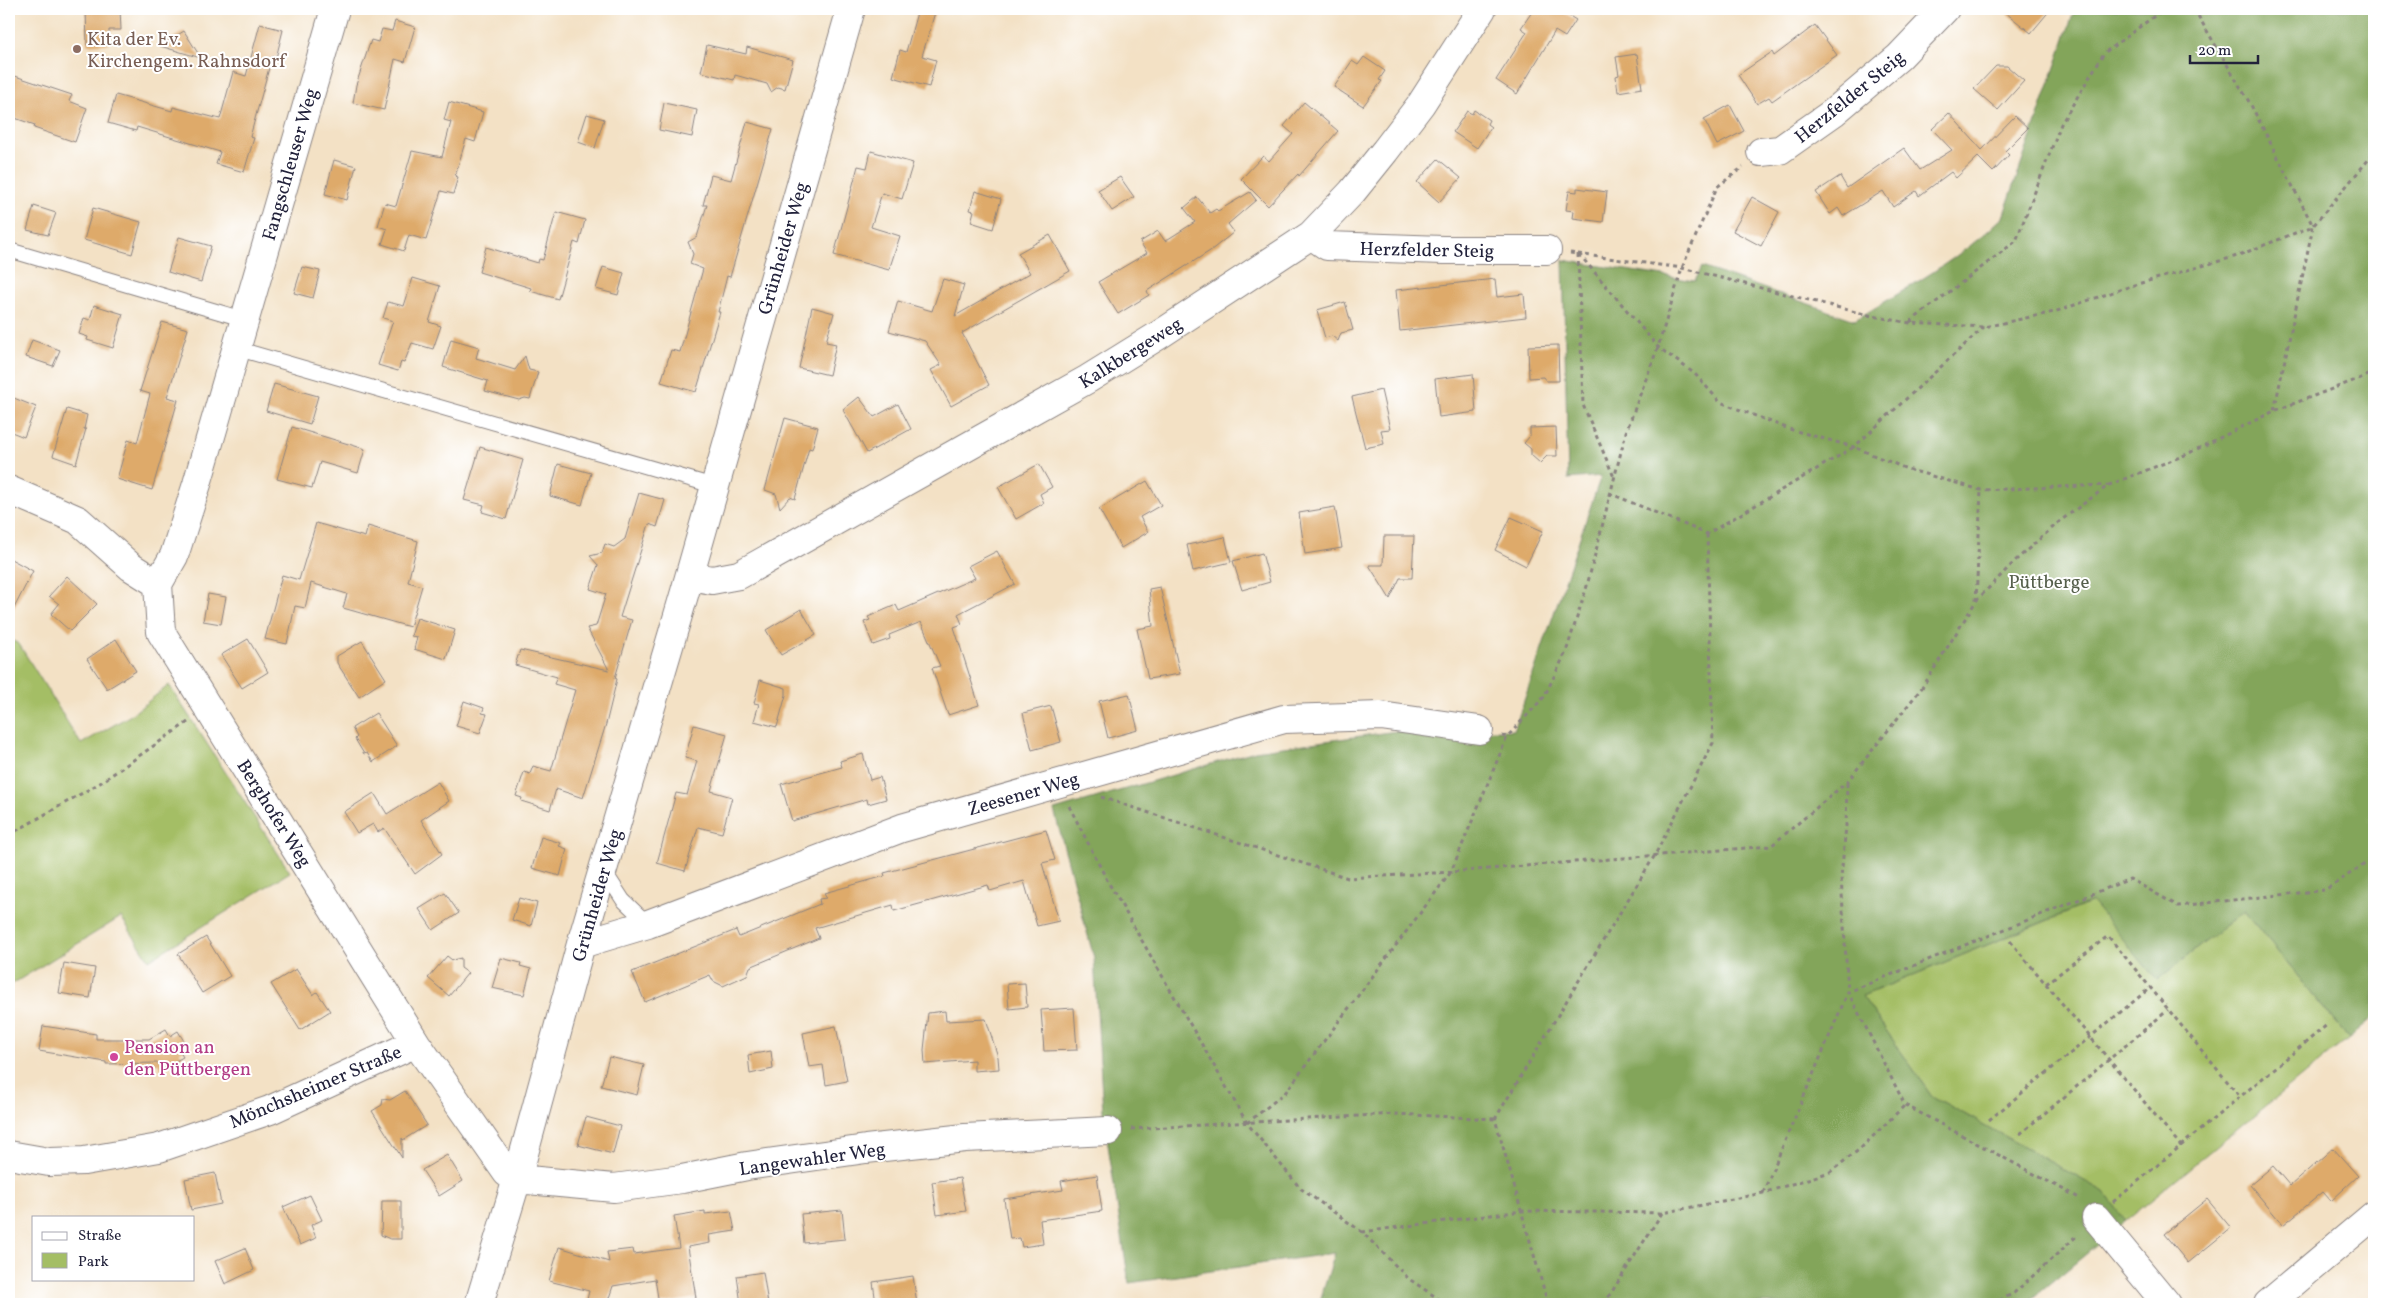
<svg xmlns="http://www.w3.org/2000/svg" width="2383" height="1313" viewBox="0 0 2383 1313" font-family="Vollkorn,serif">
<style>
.green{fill:#a4be65;stroke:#637050}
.forest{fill:#83a55a;stroke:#52644a}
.building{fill:#deaa6a}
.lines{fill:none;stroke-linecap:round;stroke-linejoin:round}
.service-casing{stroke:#8a8280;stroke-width:16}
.minor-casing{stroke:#8a8280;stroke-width:30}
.path{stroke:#8a8280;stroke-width:3;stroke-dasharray:4 4;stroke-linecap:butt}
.service{stroke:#fff;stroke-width:14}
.minor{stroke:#fff;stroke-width:28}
.education-dot{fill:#8d6e63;stroke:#fff;stroke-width:2}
.hotel-dot{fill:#d1479c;stroke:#fff;stroke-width:2}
.labels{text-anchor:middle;stroke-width:4;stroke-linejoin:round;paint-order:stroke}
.education-label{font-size:19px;fill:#785e54;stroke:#fff;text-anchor:start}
.street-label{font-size:19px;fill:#22223b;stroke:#fff}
.park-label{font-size:19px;fill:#56604c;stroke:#fff}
.hotel-label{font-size:19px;fill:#b23c85;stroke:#fff;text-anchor:start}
</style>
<rect width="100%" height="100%" fill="#fff"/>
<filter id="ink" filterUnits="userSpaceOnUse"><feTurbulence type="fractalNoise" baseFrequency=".02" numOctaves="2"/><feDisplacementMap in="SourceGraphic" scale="10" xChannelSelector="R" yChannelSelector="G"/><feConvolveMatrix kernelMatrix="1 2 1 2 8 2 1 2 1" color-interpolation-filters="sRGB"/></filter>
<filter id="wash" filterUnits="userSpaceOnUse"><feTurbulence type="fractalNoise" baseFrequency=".0096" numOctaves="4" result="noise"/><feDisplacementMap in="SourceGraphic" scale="20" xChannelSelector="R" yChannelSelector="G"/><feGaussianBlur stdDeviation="1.12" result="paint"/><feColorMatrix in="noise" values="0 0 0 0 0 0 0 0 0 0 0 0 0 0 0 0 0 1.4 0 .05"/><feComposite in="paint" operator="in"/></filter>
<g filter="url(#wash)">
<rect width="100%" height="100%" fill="#f3e1c5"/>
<path class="green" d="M 9,639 L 19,644 L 81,744 L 131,715 L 169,685 L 290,872 L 149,960 L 121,917 L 9,986 Z
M 2093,902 L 2157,980 L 2244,911 L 2349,1038 L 2126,1221 L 2104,1192 L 1932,1096 L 1862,996 Z"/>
<path class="forest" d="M 2075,9 L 2374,9 L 2374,1017 L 2349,1038 L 2244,911 L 2157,980 L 2092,902 L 1862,996 L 1932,1096 L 2104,1192 L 2126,1221 L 2026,1304 L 1319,1304 L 1335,1253 L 1129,1283 L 1103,1112 L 1094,958 L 1054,810 L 1255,751 L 1396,731 L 1514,730 L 1601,476 L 1568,479 L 1563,260 L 1695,281 L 1702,267 L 1855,320 C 1905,289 1961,259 2003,217 Z"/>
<g id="blocks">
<path class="building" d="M 86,9 L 120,9 L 121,30 L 109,30 L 109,44 L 87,45 Z
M 918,9 L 936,9 L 922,56 L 936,60 L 929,87 L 893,77 L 900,50 L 906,52 Z
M 1534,9 L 1558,9 L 1576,20 L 1565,37 L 1555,31 L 1517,94 L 1496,80 L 1527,32 L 1521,28 Z
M 2001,9 L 2051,9 L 2031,33 Z
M 395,21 L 415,27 L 405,62 L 395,59 L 384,110 L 353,103 L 356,85 L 371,40 L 378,42 L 382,29 L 392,31 Z
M 260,24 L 283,30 L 276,58 L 272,57 L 250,137 L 254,138 L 244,172 L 216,164 L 220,152 L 137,127 L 136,131 L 108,123 L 116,95 L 172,111 L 173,107 L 220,119 L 233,72 L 246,76 Z
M 1815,25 L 1837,55 L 1772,101 L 1769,97 L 1757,104 L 1738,75 L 1772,52 L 1774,56 Z
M 184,31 L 201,58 L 160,46 Z
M 707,45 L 746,54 L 747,47 L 793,60 L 785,89 L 778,87 L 771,92 L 767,84 L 735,75 L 734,80 L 701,72 Z
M 1637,54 L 1642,88 L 1618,92 L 1616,76 L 1619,75 L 1616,57 Z
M 1364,57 L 1385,71 L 1379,80 L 1382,81 L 1363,106 L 1334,87 L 1352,61 L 1358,65 Z
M 1996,66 L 2007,66 L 2024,81 L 1998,110 L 1974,89 Z
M 9,74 L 72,95 L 69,101 L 87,108 L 75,142 L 34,128 L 35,125 L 9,116 Z
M 449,102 L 483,112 L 475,142 L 466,139 L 455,176 L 458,177 L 453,194 L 441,191 L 426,240 L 409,235 L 404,251 L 382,244 L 387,229 L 378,226 L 385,203 L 396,206 L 412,151 L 442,157 L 451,122 L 444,120 Z
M 1304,102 L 1338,131 L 1299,176 L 1298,174 L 1268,206 L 1241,179 L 1263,156 L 1269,161 L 1293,134 L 1284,126 Z
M 664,103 L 697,110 L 692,137 L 659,130 Z
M 1730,105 L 1744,131 L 1717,145 L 1704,119 Z
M 1474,110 L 1489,120 L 1487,124 L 1491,127 L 1477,148 L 1453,132 L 1467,111 L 1472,114 Z
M 1949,113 L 1982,150 L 2015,116 L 2028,128 L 2005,151 L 2009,155 L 1993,172 L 1978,157 L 1956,178 L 1951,172 L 1919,196 L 1916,191 L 1893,207 L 1883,191 L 1843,216 L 1838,208 L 1830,214 L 1816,192 L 1840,176 L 1847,188 L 1904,148 L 1920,170 L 1952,150 L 1932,129 Z
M 587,114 L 604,119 L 595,148 L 578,142 Z
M 747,122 L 773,129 L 730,277 L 727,276 L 718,312 L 720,312 L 696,392 L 661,382 L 671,350 L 680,352 L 703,269 L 690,264 L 693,254 L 688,242 L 697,237 L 707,205 L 703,205 L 711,175 L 731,180 Z
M 871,151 L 913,163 L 902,199 L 882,193 L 871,227 L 900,236 L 889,270 L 834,255 L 858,166 L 867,168 Z
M 1438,159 L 1461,178 L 1439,202 L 1417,182 Z
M 334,160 L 356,166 L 347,200 L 325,194 Z
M 1120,177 L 1134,197 L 1112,211 L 1098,190 Z
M 1577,188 L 1607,192 L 1603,222 L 1573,218 L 1574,211 L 1566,210 L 1569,191 L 1577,192 Z
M 975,191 L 1001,199 L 993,229 L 971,222 L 974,211 L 970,210 Z
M 1250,192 L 1256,200 L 1228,224 L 1234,232 L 1210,251 L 1147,291 L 1149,295 L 1118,314 L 1098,282 L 1147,253 L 1140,242 L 1158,231 L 1165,241 L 1195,222 L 1184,208 L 1197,197 L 1210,213 L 1216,209 L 1218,211 Z
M 1752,197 L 1779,212 L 1761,246 L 1733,231 Z
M 34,206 L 56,213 L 48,235 L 27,230 Z
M 93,208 L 141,222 L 132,254 L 84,240 Z
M 556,212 L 585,220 L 579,244 L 574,242 L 558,299 L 530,291 L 531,288 L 479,272 L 486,247 L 538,263 L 539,259 L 543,260 Z
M 1050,235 L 1070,271 L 962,333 L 989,385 L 951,406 L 931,370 L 941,365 L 925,341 L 889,331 L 898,301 L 932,311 L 943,279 L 964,285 L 955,316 L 1030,273 L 1018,253 Z
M 179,237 L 211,246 L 201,282 L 168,272 Z
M 302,267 L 320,271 L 313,298 L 294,293 Z
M 603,267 L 624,273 L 618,295 L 596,289 Z
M 413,278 L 440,286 L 429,322 L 441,326 L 433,349 L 412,343 L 404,363 L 401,362 L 398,371 L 378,365 L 393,321 L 383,318 L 388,302 L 404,306 Z
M 1495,279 L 1497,297 L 1524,294 L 1526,317 L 1400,331 L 1396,290 Z
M 1345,302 L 1353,330 L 1341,333 L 1338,341 L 1332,336 L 1325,338 L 1317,310 Z
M 94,305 L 123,314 L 113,348 L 87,340 L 88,337 L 79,334 L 84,318 L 90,320 Z
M 812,307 L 834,313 L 826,342 L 836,344 L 829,375 L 799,368 Z
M 162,322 L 188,329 L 167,397 L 178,400 L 152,490 L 117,479 L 128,440 L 137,443 L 150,394 L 140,391 Z
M 451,339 L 479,347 L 476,358 L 515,370 L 525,356 L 529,370 L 538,372 L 530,399 L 525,398 L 519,400 L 485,391 L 488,381 L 443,367 Z
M 32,340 L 60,350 L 53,366 L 26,357 Z
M 1558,345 L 1559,381 L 1546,381 L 1543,377 L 1529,378 L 1528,346 Z
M 1473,374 L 1476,412 L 1439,417 L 1435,379 Z
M 274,384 L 318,396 L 310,424 L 266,411 Z
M 1381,390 L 1390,429 L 1381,430 L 1384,444 L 1365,448 L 1352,397 Z
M 9,396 L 36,407 L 24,437 L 9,431 Z
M 859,397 L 874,417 L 898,404 L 911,429 L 867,453 L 843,410 Z
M 67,409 L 87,415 L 84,429 L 86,429 L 76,464 L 53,456 Z
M 785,418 L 818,427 L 812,449 L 809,448 L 795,499 L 790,497 L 780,508 L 776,494 L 765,490 Z
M 292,427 L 365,449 L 358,473 L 320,462 L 312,488 L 277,479 Z
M 1556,427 L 1557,456 L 1547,456 L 1540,463 L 1531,455 L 1531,449 L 1524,443 L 1530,436 L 1530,428 Z
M 480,447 L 523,460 L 506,519 L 482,512 L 484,505 L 464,500 Z
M 558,464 L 591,473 L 582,505 L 550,496 Z
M 1039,464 L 1052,487 L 1040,494 L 1044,503 L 1016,519 L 998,487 Z
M 1147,481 L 1161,505 L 1140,517 L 1148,532 L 1121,548 L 1099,509 Z
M 639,493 L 665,500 L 657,527 L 649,524 L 620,617 L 632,620 L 615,678 L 617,679 L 606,724 L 583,798 L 556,789 L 550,810 L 521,801 L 522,798 L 516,796 L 524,772 L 530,774 L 533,766 L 551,771 L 575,690 L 554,684 L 557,677 L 515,665 L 520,650 L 609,670 L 587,628 L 596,626 L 606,594 L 590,589 L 598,565 L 590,556 L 602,553 L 605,544 L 614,547 L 625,539 Z
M 1335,507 L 1342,548 L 1305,554 L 1299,513 Z
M 1511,517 L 1543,531 L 1526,566 L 1495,550 Z
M 316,523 L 365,537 L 368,526 L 418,541 L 408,582 L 422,586 L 410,627 L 343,608 L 347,594 L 311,583 L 305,608 L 295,606 L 287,644 L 265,639 L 282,575 L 299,580 Z
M 1384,536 L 1414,536 L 1412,578 L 1400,578 L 1390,599 L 1369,565 L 1383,565 Z
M 1225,537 L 1231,562 L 1193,571 L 1187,545 Z
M 997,551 L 1015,584 L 958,614 L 962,624 L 954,627 L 979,705 L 948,715 L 932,668 L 940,666 L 921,622 L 889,635 L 890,639 L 873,645 L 864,622 L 870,620 L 868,617 L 896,605 L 899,611 L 975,578 L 968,566 Z
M 1262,553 L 1270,582 L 1242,590 L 1233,561 Z
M 9,558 L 33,571 L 9,618 Z
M 67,576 L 97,604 L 70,631 L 51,614 L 59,604 L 49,596 Z
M 1160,587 L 1180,674 L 1148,679 L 1137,629 L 1153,626 L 1149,589 Z
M 208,594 L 226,597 L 221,624 L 203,621 Z
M 801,609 L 816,635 L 781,655 L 766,630 Z
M 417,618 L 455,630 L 446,659 L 414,649 L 417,637 L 411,636 Z
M 116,639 L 136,671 L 107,689 L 87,659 Z
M 248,639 L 268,672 L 242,688 L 221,655 Z
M 362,641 L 386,679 L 359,697 L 337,663 L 337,656 Z
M 760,680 L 786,688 L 786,695 L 777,727 L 754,721 L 759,704 L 754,703 Z
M 1129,694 L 1138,730 L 1108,738 L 1099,701 Z
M 464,701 L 484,708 L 482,713 L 487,714 L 480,733 L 456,726 Z
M 1051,706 L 1061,742 L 1032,750 L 1023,713 Z
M 376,713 L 397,746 L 373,762 L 367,753 L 364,754 L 355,739 L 357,737 L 352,728 Z
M 694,725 L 727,734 L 711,791 L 732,797 L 722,833 L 698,827 L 685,871 L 657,863 L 676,793 L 687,795 L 697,761 L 685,758 Z
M 863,754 L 870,780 L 880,777 L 886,799 L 868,804 L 867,799 L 792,821 L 781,784 L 842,767 L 840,761 Z
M 438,782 L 449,801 L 421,820 L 442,854 L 415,874 L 384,828 L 378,832 L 373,824 L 357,833 L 344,812 L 374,793 L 387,814 Z
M 1046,830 L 1055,860 L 1042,863 L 1059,921 L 1037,926 L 1024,881 L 990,891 L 988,885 L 894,911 L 893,905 L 815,928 L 819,938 L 750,967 L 747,975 L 723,986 L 713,981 L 710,975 L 645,1002 L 632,972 L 736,930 L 739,937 L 820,904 L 819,899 L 826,898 L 824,893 L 885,876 L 884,873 Z
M 541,837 L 561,843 L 559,846 L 567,849 L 560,876 L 532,868 Z
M 445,893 L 459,913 L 433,930 L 419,909 Z
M 519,898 L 537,903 L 531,926 L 512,920 Z
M 206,937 L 230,976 L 202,993 L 178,954 Z
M 447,956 L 452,960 L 461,958 L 461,968 L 468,973 L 449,996 L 428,978 Z
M 501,958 L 521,963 L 520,966 L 531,969 L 524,995 L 492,988 Z
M 64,963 L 95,968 L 90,998 L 59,993 Z
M 296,969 L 313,995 L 317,992 L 330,1011 L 300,1030 L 271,984 Z
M 1025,983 L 1027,1007 L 1009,1009 L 1007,984 Z
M 1074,1008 L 1077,1050 L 1044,1051 L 1041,1010 Z
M 945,1011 L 946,1021 L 986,1019 L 998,1057 L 999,1069 L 974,1071 L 974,1060 L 925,1064 L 924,1050 L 928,1013 Z
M 43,1026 L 96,1034 L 96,1039 L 149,1039 L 166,1029 L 170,1036 L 178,1031 L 188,1048 L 180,1052 L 183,1057 L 161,1069 L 158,1063 L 106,1064 L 106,1062 L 39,1051 Z
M 836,1026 L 847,1081 L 826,1085 L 823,1065 L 809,1067 L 803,1033 Z
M 771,1051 L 773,1069 L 750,1074 L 748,1055 Z
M 609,1057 L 644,1065 L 637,1095 L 601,1086 Z
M 405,1091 L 427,1125 L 403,1140 L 402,1138 L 402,1158 L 372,1111 L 382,1105 L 383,1099 L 390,1100 Z
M 586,1117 L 620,1126 L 613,1154 L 578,1145 Z
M 2333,1148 L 2358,1176 L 2331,1201 L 2323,1192 L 2283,1225 L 2250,1185 L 2273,1166 L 2290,1186 Z
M 447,1155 L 463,1181 L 439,1196 L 422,1170 Z
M 215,1173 L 221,1204 L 191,1210 L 185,1179 Z
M 1097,1175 L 1102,1211 L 1040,1220 L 1043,1244 L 1022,1247 L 1020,1238 L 1010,1239 L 1004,1199 L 1063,1190 L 1061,1181 Z
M 960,1178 L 966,1211 L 937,1215 L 932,1182 Z
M 310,1195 L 322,1220 L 311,1225 L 316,1238 L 300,1245 L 283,1207 Z
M 2207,1199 L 2231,1228 L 2188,1263 L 2164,1234 Z
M 382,1201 L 401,1201 L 401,1239 L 390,1239 L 381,1235 Z
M 842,1210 L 845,1239 L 804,1243 L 801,1214 Z
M 705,1211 L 705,1214 L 731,1211 L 735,1231 L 709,1235 L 710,1243 L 688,1247 L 696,1298 L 659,1304 L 655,1279 L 613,1286 L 607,1304 L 586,1304 L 589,1291 L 549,1281 L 559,1247 L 609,1262 L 607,1252 L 633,1249 L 634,1254 L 679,1248 L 674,1216 Z
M 245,1248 L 254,1270 L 225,1284 L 215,1261 Z
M 763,1272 L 768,1304 L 741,1304 L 737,1276 Z
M 913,1276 L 917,1304 L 876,1304 L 873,1282 Z"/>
</g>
</g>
<g filter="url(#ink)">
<use href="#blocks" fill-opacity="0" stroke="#8a8280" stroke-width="1"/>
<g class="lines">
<g class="service-casing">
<path id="service" d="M 9,250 L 243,319
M 235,348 L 714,486
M 603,869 L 623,900 L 648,924"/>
</g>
<g class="minor-casing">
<path id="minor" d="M 1761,152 L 1780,150 L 1834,112 L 1899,57 L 1945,9
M 1311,235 L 1327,246 L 1443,250 L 1547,250
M 9,490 L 78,520 L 131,567 L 158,584 L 161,632 L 416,1043 L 507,1173 L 517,1179 L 614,1188 L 682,1179 L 747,1166 L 866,1149 L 965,1138 L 1108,1131
M 690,576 L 712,580 L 739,575 L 1088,379 L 1159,335 L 1311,235 L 1352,192 L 1385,151 L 1421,104 L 1482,9
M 158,584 L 174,556 L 197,484 L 335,9
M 581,944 L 648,924 L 902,828 L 1284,719 L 1381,716 L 1479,730
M 9,1155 L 49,1162 L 84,1161 L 159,1148 L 270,1110 L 416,1043
M 2096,1218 L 2167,1304
M 479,1304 L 517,1179 L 581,944 L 684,595 L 851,9
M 2268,1304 L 2374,1215"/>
</g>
<path class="path" d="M 2194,9 L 2251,105 L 2313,226 L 2274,411
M 1570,253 L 1682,268 L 1872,316 L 1910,323 L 1984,327 L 2054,312 L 2134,285 L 2234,257 L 2313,226 L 2374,153
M 1578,254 L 1583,405 L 1614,477
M 1579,254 L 1658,347 L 1695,374 L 1720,402 L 1789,429 L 1854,447 L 1984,327
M 1910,322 L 2016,241 L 2061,124 L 2104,53 L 2164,9
M 1609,493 L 1707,534 L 1854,447 L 1907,469 L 1981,490 L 2109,485
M 1976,601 L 1981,490
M 1502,736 L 1507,737 L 1544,697 L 1566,652 L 1587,586 L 1626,432 L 1658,347 L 1682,268 L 1717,187 L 1743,167
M 1847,783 L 1846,826 L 1841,877 L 1848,992 L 1905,1105 L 2081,1199
M 1101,797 L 1348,878 L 1451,872 L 1507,737
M 1069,806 L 1107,880 L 1247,1123 L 1300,1188 L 1362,1232 L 1409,1279 L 1446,1304
M 9,835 L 100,783 L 188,722
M 2010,941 L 2181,1146
M 2046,984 L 2108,936 L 2240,1097
M 1989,1120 L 2150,988
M 1247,1123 L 1285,1093 L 1451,872 L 1771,846 L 1847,782 L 1924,685 L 1976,601 L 2016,560 L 2060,521 L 2109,485 L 2185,455 L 2274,411 L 2374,373
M 1131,1129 L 1394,1114 L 1495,1119
M 2020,1134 L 2168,1010
M 1763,1193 L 1848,992 L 2130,879 L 2178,906 L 2325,890 L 2374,858
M 2113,1202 L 2328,1024
M 1362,1232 L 1522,1211 L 1662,1213
M 1548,1304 L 1495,1119 L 1655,855 L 1713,743 L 1707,534
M 1604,1304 L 1662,1213 L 1763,1193 L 1830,1172 L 1860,1149 L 1905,1105
M 1992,1304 L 2014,1293 L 2078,1235"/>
<use href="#service" class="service"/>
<use href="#minor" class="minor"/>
</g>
</g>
<circle class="education-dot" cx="77" cy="49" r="5"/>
<circle class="hotel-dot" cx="114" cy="1057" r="5"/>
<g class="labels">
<g class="education-label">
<text x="87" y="45">Kita der Ev.<tspan x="87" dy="22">Kirchengem. Rahnsdorf</tspan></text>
</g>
<g class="street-label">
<text transform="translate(1849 96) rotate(-39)" y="7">Herzfelder Steig</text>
<text transform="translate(289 164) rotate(-74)" y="7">Fangschleuser Weg</text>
<text transform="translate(782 248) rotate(-74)" y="7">Grünheider Weg</text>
<text transform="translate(1427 249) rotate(1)" y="7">Herzfelder Steig</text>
<text transform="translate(1130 352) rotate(-32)" y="7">Kalkbergeweg</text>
<text transform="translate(1023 793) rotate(-16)" y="7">Zeesener Weg</text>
<text transform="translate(275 813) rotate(58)" y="7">Berghofer Weg</text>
<text transform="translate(596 895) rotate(-74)" y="7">Grünheider Weg</text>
<text transform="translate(315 1086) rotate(-23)" y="7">Mönchsheimer Straße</text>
<text transform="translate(812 1158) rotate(-8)" y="7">Langewahler Weg</text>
</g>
<g class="park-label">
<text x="2049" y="588">Püttberge</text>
</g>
<g class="hotel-label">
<text x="124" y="1053">Pension an<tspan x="124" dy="22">den Püttbergen</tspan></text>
</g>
</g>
<rect width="2383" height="1313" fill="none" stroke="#fff" stroke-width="30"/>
<rect x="32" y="1216" width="162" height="65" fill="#ffffff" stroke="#a7a7b1"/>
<rect x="42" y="1232" width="25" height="8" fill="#ffffff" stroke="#a7a7b1"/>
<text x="78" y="1240" font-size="15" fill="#22223b">Straße</text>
<rect x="42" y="1253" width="25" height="15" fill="#a4be65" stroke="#a7a7b1"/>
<text x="78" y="1266" font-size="15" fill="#22223b">Park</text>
<path d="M2190 55v8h68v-8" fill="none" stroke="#22223b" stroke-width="2.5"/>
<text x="2198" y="55" font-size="15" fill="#22223b" stroke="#ffffff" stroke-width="4" paint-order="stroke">20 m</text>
</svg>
